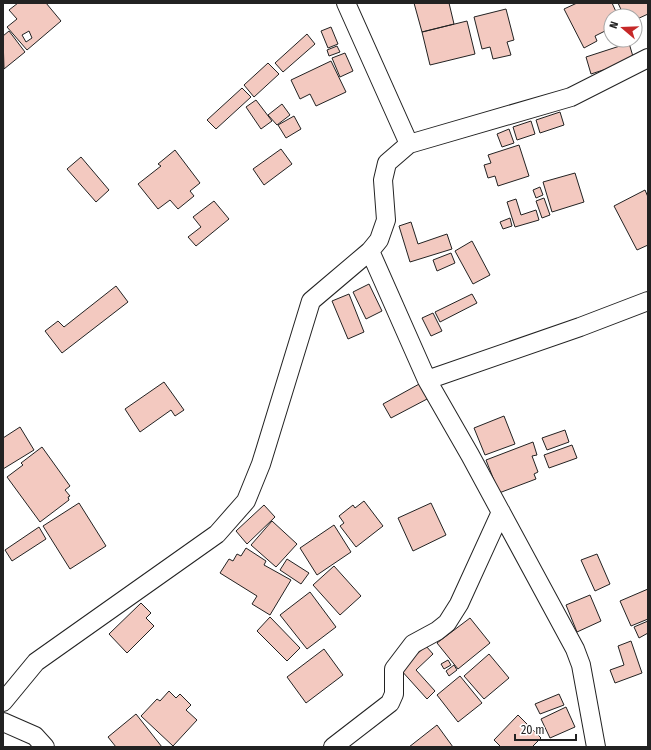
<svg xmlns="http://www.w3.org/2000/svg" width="651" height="750" viewBox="0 0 651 750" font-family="'Fira Sans Condensed',sans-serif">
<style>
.building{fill:#f3c9c0;stroke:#222;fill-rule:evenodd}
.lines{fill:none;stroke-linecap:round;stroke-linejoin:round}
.street-casing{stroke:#222;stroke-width:20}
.street{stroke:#fff;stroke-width:18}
</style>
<rect width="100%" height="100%" fill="#fff"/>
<path class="building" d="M 18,3 L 46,3 L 61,21 L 27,50 L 7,27 L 17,19 L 9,10 ZM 29,31 L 32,38 L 26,42 L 22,35 Z
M 414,3 L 449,3 L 454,24 L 422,32 Z
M 577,3 L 612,3 L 618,16 L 611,16 L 611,28 L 595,36 L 597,41 L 584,48 L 564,9 Z
M 618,3 L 648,3 L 648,14 L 635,20 L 635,16 L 624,16 Z
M 506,9 L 514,40 L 507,42 L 511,55 L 493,59 L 490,47 L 482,49 L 474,17 Z
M 467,21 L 475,54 L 430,65 L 422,32 Z
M 331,27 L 338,44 L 328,48 L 321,31 Z
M 9,31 L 25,52 L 4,69 L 3,36 Z
M 307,34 L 315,44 L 283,72 L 275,63 Z
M 629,43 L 634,60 L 591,74 L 586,57 Z
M 337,46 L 340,52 L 329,56 L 327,50 Z
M 345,53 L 353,71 L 340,77 L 332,58 Z
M 331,61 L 346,92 L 316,106 L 310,94 L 300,99 L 291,80 Z
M 268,63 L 279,74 L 254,97 L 244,85 Z
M 242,88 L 251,97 L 216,129 L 207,120 Z
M 256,100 L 272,121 L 261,129 L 246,107 Z
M 282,104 L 290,115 L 277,125 L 268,115 Z
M 560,112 L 564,125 L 540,133 L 536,120 Z
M 294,116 L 301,129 L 286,138 L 278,125 Z
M 531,121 L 535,134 L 517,140 L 513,127 Z
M 509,129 L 514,143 L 502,147 L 497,134 Z
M 519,145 L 529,176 L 498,186 L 495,176 L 488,178 L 484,165 L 491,163 L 488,155 Z
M 281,149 L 292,164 L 264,185 L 253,169 Z
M 175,150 L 200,183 L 190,191 L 194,196 L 178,209 L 170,200 L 158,209 L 138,184 L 161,166 L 158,164 Z
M 81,157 L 109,190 L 96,202 L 67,169 Z
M 575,173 L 584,202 L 552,212 L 543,182 Z
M 540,187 L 543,195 L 536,198 L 533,190 Z
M 645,190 L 648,197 L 648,245 L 637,250 L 614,206 Z
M 544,198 L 550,215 L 542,218 L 536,201 Z
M 516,199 L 521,215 L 536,210 L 539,220 L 515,227 L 507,202 Z
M 214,201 L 229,219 L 196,246 L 188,237 L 201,227 L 193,217 Z
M 510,218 L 512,226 L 503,229 L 500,222 Z
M 411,222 L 418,244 L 447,234 L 452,249 L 410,262 L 399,226 Z
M 472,241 L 490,275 L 473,284 L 455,251 Z
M 451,253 L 455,263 L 437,271 L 433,260 Z
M 369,284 L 382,311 L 366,319 L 353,292 Z
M 116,286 L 128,302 L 62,353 L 45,331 L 58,321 L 64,327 Z
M 349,294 L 364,332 L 348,339 L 332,301 Z
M 472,294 L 477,303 L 440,322 L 435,312 Z
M 433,313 L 442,331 L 431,336 L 422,318 Z
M 164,382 L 184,410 L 175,416 L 171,410 L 140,432 L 125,409 Z
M 421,383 L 429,398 L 391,418 L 383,404 Z
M 504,416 L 515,444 L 485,455 L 474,428 Z
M 20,427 L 34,450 L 3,469 L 3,438 Z
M 565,430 L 569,442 L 547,450 L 542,438 Z
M 533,442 L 537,455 L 532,456 L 538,472 L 534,474 L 536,479 L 499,493 L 486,460 Z
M 572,445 L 577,458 L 549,468 L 544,455 Z
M 42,447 L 70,486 L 65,490 L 70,496 L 68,497 L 69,500 L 40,522 L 7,477 L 23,465 L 21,463 Z
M 364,501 L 383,526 L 356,547 L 340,526 L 344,523 L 339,516 L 353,505 L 355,508 Z
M 79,503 L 106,546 L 70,569 L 43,526 Z
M 431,503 L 446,535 L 413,551 L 398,518 Z
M 264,505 L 275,517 L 247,544 L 236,531 Z
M 272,521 L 297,544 L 276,567 L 251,545 Z
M 334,525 L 351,552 L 317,575 L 300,548 Z
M 39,527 L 46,539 L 12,561 L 5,550 Z
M 246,548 L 266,561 L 264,565 L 291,580 L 270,615 L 252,604 L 257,596 L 220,573 L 229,559 L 233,561 L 237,554 L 241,556 Z
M 597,554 L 610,584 L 595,591 L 581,560 Z
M 287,559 L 309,573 L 301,584 L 280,570 Z
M 334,566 L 361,596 L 340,615 L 313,585 Z
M 648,589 L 648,619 L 631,626 L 620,601 Z
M 310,592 L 336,627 L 307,649 L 280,615 Z
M 590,595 L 601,621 L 577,632 L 566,605 Z
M 141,603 L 151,613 L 146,618 L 154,626 L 127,653 L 109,634 Z
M 270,617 L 300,648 L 287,661 L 257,631 Z
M 470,618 L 490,643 L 458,669 L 437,643 Z
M 648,621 L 648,633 L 639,638 L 634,627 Z
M 631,641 L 642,673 L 615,683 L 610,670 L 624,665 L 618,646 Z
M 426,646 L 433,654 L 416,670 L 435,691 L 427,699 L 400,669 Z
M 324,649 L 343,675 L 306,703 L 287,677 Z
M 489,654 L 509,678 L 484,699 L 464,676 Z
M 448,660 L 451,665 L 444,669 L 441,664 Z
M 454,665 L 457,670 L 449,676 L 446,671 Z
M 460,676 L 482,703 L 458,722 L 437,695 Z
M 169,691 L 176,698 L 180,694 L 191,705 L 186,710 L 197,720 L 173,746 L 141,716 L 157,699 L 160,701 Z
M 559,694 L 564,705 L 540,714 L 535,704 Z
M 566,707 L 575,727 L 550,738 L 541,719 Z
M 136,714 L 162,747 L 116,747 L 108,737 Z
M 518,715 L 541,738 L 532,747 L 501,747 L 494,740 Z
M 437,725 L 453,747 L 409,747 Z"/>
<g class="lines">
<g class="street-casing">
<path id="street" d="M 346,3 L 409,144
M 370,251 L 427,380 L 470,455 L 575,649 L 581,665 L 596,747
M 427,380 L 580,327 L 648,301
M 3,702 L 36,662 L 217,534 L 246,501 L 261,464 L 311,301 L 370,251 L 379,240 L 386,220 L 383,180 L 387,163 L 409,144 L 571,97 L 648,58
M 3,722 L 35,736 L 45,747
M 333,747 L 390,703 L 394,694 L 394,669 L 413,644 L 437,631 L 447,623 L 459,604 L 501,512"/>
</g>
<use href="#street" class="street"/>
</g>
<rect width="651" height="750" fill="none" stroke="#222222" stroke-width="8"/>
<g transform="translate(623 28) rotate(289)"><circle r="19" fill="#ffffff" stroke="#a7a7a7"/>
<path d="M0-3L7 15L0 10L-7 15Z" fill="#c62828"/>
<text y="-6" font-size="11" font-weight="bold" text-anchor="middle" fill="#222222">N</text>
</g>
<path d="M515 734v6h61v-6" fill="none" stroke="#222222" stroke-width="2"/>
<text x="521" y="734" font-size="12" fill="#222222" stroke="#ffffff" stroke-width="3" paint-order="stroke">20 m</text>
</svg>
